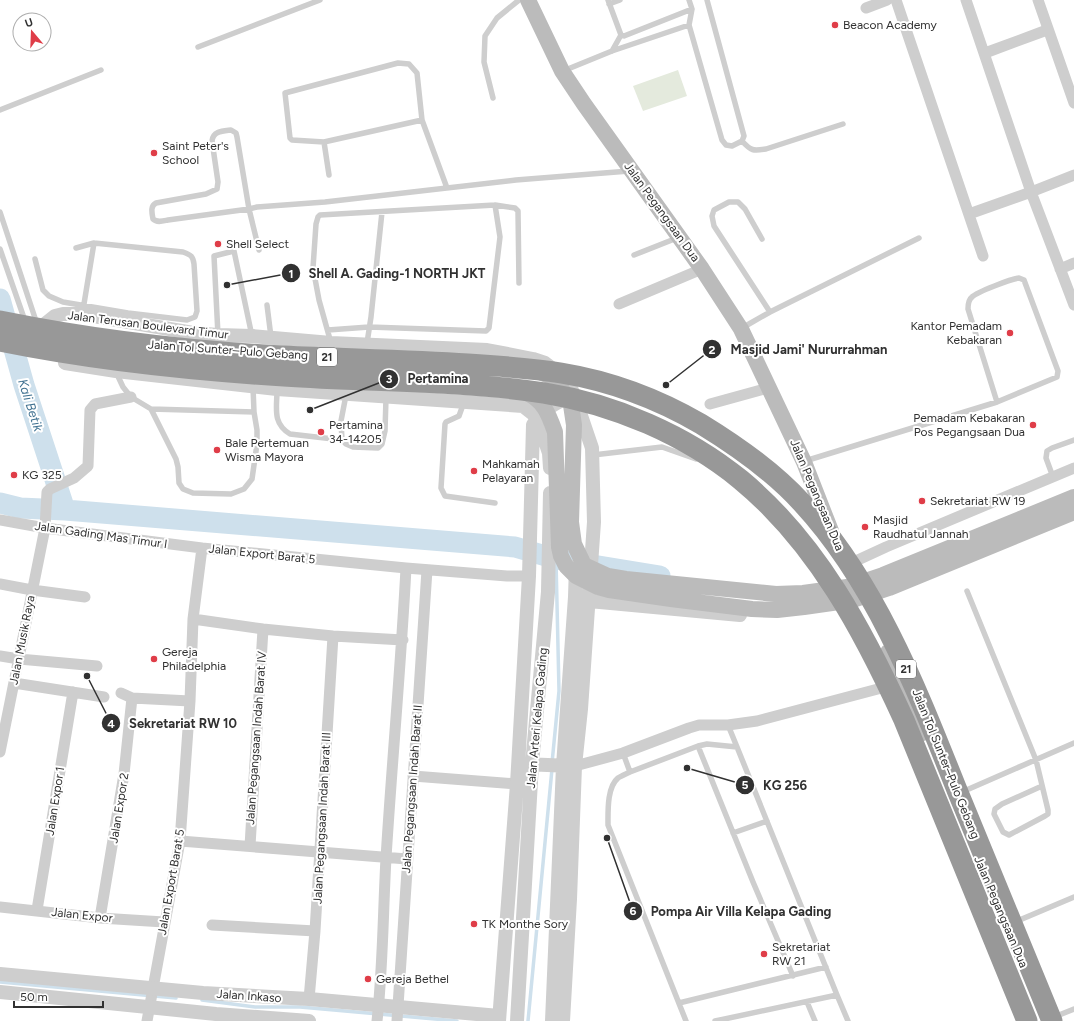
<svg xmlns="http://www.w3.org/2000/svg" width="1074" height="1021" viewBox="0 0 1074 1021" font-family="Figtree,sans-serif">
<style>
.green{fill:#e4eadd}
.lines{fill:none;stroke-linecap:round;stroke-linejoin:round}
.stream{stroke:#cee0ec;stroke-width:3.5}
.river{stroke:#cee0ec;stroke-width:21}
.service{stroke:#cecece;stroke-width:5.5}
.minor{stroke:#cecece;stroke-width:11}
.tertiary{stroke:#cecece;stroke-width:14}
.secondary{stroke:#bbb;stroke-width:16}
.motorway{stroke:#989898;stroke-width:21}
.poi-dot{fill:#df3d48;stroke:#fff;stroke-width:1.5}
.labels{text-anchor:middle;stroke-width:4;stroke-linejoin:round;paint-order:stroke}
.shield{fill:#fff;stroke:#6f6f6f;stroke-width:1}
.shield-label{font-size:11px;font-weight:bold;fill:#313131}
.poi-label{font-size:12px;fill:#313131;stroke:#fff;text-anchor:start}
.street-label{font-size:12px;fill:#313131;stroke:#fff}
.water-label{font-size:13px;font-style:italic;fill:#417291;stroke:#fff}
.leader{fill:none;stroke:#313131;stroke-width:1.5}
.callout-dot{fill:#313131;stroke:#fff;stroke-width:1.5}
.mark-label{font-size:12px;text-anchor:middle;font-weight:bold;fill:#fff}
.callout-label{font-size:13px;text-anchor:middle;font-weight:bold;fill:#313131;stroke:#fff;stroke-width:4;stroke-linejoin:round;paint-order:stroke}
</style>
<rect width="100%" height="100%" fill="#fff"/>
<path class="green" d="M 678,70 L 687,96 L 643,111 L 633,86 Z"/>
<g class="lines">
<path class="stream" d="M 552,763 L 559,691 L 556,560
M 0,982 L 176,998
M 202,1000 L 255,1007 L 300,1007 L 457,1021
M 528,1021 L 552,769"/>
<path class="river" d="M 0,299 L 24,385 L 65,510
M 0,503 L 20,508 L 65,510 L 515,547 L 556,559 L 660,576"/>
<path class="service" d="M 608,0 L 621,35
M 689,0 L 692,9 L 689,25 L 722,140 L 726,145 L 732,146 L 742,141 L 744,136 L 707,0
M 609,4 L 620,0
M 621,35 L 624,36 L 692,9
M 198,47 L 320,0
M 612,51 L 621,35
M 563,71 L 612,51 L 689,25
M 493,98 L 484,62 L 485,36 L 497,18 L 519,0
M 0,110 L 101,70
M 422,120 L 324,142 L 292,140 L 290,138 L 285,93 L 398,63 L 409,64 L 417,73 L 422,120 L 447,188
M 742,141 C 751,151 753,151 766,149 L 843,124
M 324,142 L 329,175
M 495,205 L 515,208 L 518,211 L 519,283
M 0,212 L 36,321
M 762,239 L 745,209 L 738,202 L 729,202 L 714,210 L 712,216 L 714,226 L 770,312
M 76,248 L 94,243 L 83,310
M 0,249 L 24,318
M 259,250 L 249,209 L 237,137 L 236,133 L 231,130 C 223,131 213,131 212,141 L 218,182 L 217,189 L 206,194 L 156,203 C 150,206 152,213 153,219 C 157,223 163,221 168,220 L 249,209 L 257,207 L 325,202 L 516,180 L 629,171
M 634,255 L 677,238
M 35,259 L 43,290 L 49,296 L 63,302 L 128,313 L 187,320 L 195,317 L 197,311 L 194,264 C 193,256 191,255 183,252 L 94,243
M 267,305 L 271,337
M 742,328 L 770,312 L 919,238
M 328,330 L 369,327 L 486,331 L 489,328 L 500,237 L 495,205 L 320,215 L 318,217 L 316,224 L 313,268 L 319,300 L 331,343
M 218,335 L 214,256 L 234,251 L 252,336
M 367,343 L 371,317 L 382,212
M 116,372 L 123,387 L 131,397 L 151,409 L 254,412 L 257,430 L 257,444 L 252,479 L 244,489 L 231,494 L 193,493 L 183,489 L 179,483 L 178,467 L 176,459 L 151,409
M 253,387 L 254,412
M 277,390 C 277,408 272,423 290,434 L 342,440
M 346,395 L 341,421 L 342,440 L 346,444 L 353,447 L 378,448 L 382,444 L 385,431 L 386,398
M 464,402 L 459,416 L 446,422 L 445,424 L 441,488 L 445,496 L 495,503
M 593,455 L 662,447 L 696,459
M 805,461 L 997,402 L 1057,377 L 1058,371 L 1024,280 L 1019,278 C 1011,279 977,292 972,297 C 968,300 968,305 968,309 L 997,402
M 1053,477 L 1046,458 L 1047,451 L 1052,448 L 1074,440
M 967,591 L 1036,760 L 1048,810 L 1048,814 L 1045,816 L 1009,835 L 1003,832 L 994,814 L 995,809 L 1002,804 L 1042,786
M 728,725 L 737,747
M 698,746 L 753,882 L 793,976
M 623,753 L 630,772 L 698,746 L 707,744 L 737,747 L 837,995 L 715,1021
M 630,772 C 626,774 621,776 618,778 C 607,787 608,811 608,825 L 686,1021
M 962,792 L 1074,743
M 733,833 L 767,821
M 1015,922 L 1074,897
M 837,995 L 848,1021
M 807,1002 L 815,1021
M 679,1003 L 826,967
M 1054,1017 L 1074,1009"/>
<path class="minor" d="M 896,0 L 983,256
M 966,0 L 1031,192 L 1074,305
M 1038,0 L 1074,103
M 866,8 L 887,0
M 985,53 L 1047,30
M 969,214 L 1031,192 L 1074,175
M 1060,269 L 1074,263
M 619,304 L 702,269
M 710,404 L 768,388
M 0,520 L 45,528 L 202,548 L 406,568 L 507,576 L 529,576
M 847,565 L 886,547 L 1074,468
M 0,584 L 32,590 L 85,597
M 193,619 L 263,629 L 333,636 L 403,640
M 0,656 L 19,659 L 97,666
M 14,683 L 104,697
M 121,693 L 132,698 L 190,701
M 0,752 L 45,528 L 47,492 L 50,489 L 74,478 L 88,466 L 90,410 L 95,404 L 131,397
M 575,766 L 623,753 L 689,728 L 699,725 L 728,725 L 757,721 L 893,685
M 413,776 L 517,784
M 180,841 L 407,859
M 250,846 L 263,629
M 0,907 L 100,918 L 164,922
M 37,910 L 73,692
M 100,918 L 124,774 L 132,698
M 212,925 L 315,931
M 309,999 L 315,931 L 333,636
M 147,1021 L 180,841 L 190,701 L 193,619 L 202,548
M 377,1021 C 383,967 383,912 386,858 C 392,761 401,665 406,568
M 397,1021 L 427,570"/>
<path class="tertiary" d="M 45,324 L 55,316 L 63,314 L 82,314 L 193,333 L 218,335 L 252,336 L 331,343 L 487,350 L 533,359 L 545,363 L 557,372 L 569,384 L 574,395 L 592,448 L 594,522 L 581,709 L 575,766 L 570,899 L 563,1021
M 65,363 L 116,371 L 277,389 L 523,406 L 537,417 L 549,453 L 550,468
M 589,601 L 740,615
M 524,764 L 571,766
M 0,974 L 203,993 L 309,999 L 499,1016
M 0,992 L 216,1014 L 309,1021
M 499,1021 L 517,784 L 529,576 L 533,425 C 540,411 556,403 570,396
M 517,1021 L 532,764 L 548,592 L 550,493
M 552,1021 L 563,766 L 575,597 L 576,566"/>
<path class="secondary" d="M 528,0 L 562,71 L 584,104 L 702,269 L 741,329 L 804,462 L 831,531
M 540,372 L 549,376 L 560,386 L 571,405 L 574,425 L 571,522 L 574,544 L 584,565 L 608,576 L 626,579 L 776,594 L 803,593 L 847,587 L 883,575 L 1074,497
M 524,392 C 543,398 549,415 555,432 L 559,547 L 561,556 L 566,566 L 576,576 L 598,587 L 609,590 L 671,599 L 752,609 L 777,610 L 804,607 L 853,600 L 889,588 L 1074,512
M 888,652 L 923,733"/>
<path class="motorway" d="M 0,321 C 94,340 188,351 283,356 C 345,359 407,360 468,364 C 499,366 530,368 561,373 C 610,381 658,399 701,424 C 737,446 773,471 802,503 C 876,583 917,690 957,790 C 989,867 1020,944 1052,1021
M 0,341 C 93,360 189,370 284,376 C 370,382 460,380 544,393 C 614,404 686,435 741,480 C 817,543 864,632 904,720 L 1027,1021"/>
</g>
<g class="poi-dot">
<circle cx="835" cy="25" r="4"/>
<circle cx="154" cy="153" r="4"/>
<circle cx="218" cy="244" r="4"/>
<circle cx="1010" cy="333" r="4"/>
<circle cx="1033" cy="425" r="4"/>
<circle cx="321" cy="432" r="4"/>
<circle cx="217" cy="450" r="4"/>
<circle cx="474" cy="471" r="4"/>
<circle cx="14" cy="475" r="4"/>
<circle cx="922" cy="501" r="4"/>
<circle cx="865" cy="527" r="4"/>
<circle cx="154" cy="659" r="4"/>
<circle cx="474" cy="924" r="4"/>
<circle cx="764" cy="954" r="4"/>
<circle cx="368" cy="979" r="4"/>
</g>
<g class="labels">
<g class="shield">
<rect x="317" y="348" width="20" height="18" rx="3"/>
<rect x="896" y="660" width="20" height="18" rx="3"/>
</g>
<g class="shield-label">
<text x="327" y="361">21</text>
<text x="906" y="673">21</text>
</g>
<g class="poi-label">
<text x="843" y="29">Beacon Academy</text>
<text x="162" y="150">Saint Peter's<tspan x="162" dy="14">School</tspan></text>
<text x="226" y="248">Shell Select</text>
<text x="1002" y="330" text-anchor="end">Kantor Pemadam<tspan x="1002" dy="14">Kebakaran</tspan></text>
<text x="1025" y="422" text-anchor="end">Pemadam Kebakaran<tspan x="1025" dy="14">Pos Pegangsaan Dua</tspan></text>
<text x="329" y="429">Pertamina<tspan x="329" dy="14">34-14205</tspan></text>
<text x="225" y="447">Bale Pertemuan<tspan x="225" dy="14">Wisma Mayora</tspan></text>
<text x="482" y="468">Mahkamah<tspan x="482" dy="14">Pelayaran</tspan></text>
<text x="22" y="479">KG 325</text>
<text x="930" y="505">Sekretariat RW 19</text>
<text x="873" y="524">Masjid<tspan x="873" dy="14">Raudhatul Jannah</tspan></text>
<text x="162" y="656">Gereja<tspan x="162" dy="14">Philadelphia</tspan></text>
<text x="482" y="928">TK Monthe Sory</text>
<text x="772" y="951">Sekretariat<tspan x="772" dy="14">RW 21</tspan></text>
<text x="376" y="983">Gereja Bethel</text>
</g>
<g class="street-label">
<text transform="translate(662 212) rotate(54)" y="4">Jalan Pegangsaan Dua</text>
<text transform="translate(148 325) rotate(7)" y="4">Jalan Terusan Boulevard Timur</text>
<text transform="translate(228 350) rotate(4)" y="4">Jalan Tol Sunter–Pulo Gebang</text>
<text transform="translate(817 495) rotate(67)" y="4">Jalan Pegangsaan Dua</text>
<text transform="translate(101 535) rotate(8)" y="4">Jalan Gading Mas Timur I</text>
<text transform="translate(262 554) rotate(6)" y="4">Jalan Export Barat 5</text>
<text transform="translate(22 640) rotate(-79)" y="4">Jalan Musik Raya</text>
<text transform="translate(537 718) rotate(-85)" y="4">Jalan Arteri Kelapa Gading</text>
<text transform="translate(256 738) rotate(-86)" y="4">Jalan Pegangsaan Indah Barat IV</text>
<text transform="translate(946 764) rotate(68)" y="4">Jalan Tol Sunter–Pulo Gebang</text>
<text transform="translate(412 789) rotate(-86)" y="4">Jalan Pegangsaan Indah Barat II</text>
<text transform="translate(55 801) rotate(-81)" y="4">Jalan Expor 1</text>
<text transform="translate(119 808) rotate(-81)" y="4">Jalan Expor 2</text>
<text transform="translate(322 818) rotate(-87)" y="4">Jalan Pegangsaan Indah Barat III</text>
<text transform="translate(171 882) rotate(-80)" y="4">Jalan Export Barat 5</text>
<text transform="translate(1001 912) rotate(67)" y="4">Jalan Pegangsaan Dua</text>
<text transform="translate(82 915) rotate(6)" y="4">Jalan Expor</text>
<text transform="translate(249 996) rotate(4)" y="4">Jalan Inkaso</text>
</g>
<g class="water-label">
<text transform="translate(31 405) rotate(72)" y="5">Kali Betik</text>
</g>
</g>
<path class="leader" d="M227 285L291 273M666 385L712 349M310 410L389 379M87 676L111 723M687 768L745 785M607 838L633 911"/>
<g class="callout-dot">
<circle cx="227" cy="285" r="4"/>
<circle cx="666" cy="385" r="4"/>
<circle cx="310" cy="410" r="4"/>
<circle cx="87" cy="676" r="4"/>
<circle cx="687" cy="768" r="4"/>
<circle cx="607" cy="838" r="4"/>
<circle cx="291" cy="273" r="10"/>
<circle cx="712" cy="349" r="10"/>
<circle cx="389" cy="379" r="10"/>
<circle cx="111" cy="723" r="10"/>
<circle cx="745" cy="785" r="10"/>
<circle cx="633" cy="911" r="10"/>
</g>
<g class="mark-label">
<text x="291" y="278">1</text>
<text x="712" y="354">2</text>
<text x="389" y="383">3</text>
<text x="111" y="728">4</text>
<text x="745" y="789">5</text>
<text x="633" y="915">6</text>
</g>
<g class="callout-label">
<text x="397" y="278">Shell A. Gading-1 NORTH JKT</text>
<text x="809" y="354">Masjid Jami' Nururrahman</text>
<text x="438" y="383">Pertamina</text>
<text x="183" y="728">Sekretariat RW 10</text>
<text x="785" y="790">KG 256</text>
<text x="741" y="916">Pompa Air Villa Kelapa Gading</text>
</g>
<g transform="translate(32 32) rotate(341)"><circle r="19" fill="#ffffff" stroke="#adadad"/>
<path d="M0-3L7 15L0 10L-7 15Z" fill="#df3d48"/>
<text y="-6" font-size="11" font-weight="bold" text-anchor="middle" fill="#313131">U</text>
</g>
<path d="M14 1001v6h89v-6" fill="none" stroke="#313131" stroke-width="2"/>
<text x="20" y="1001" font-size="12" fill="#313131" stroke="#ffffff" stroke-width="3" paint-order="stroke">50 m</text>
</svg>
